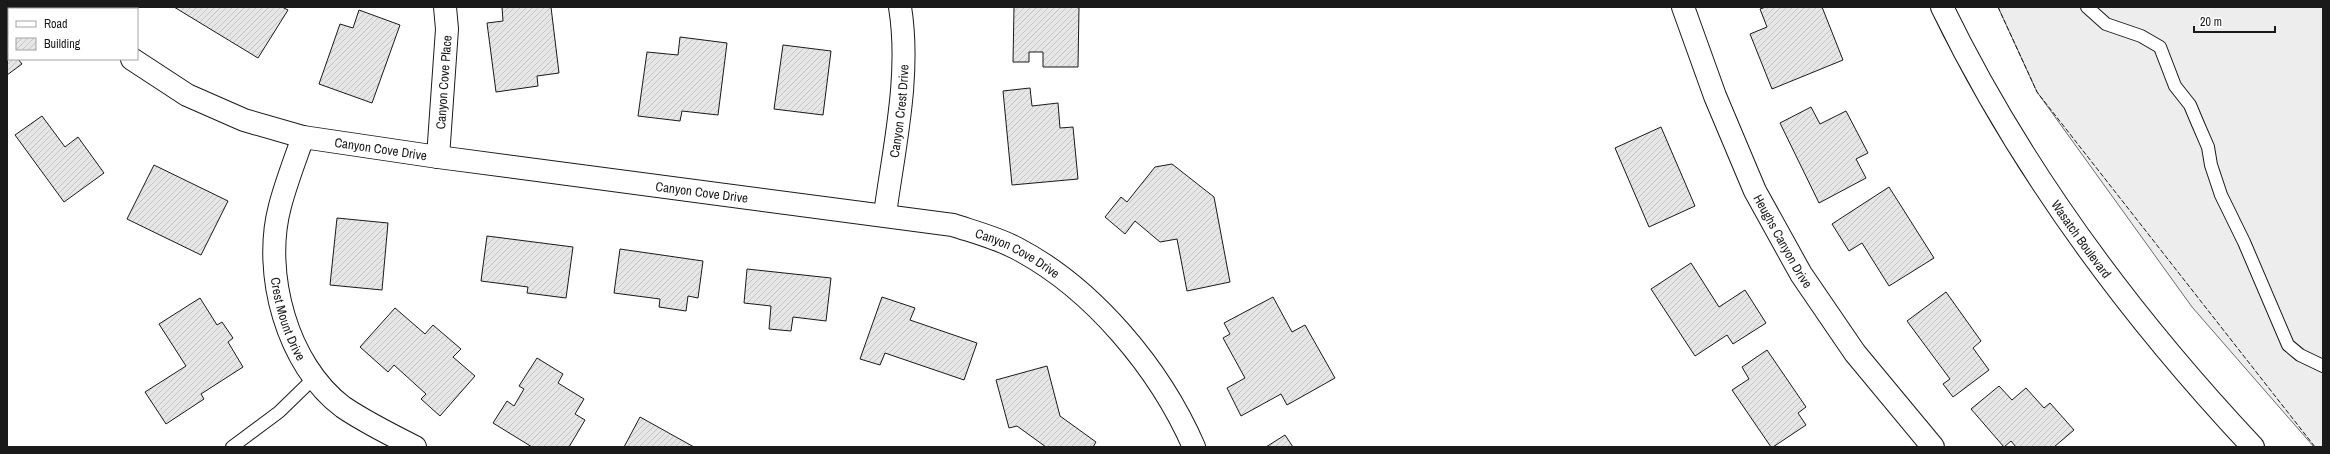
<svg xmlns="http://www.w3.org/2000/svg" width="2330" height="454" viewBox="0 0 2330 454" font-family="'Archivo Narrow',sans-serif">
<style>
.built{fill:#ededed;stroke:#6a6a6a}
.building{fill:url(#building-hatch);stroke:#1a1a1a}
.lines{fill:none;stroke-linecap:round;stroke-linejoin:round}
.lane-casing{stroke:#1a1a1a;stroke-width:14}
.street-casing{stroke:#1a1a1a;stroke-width:24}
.secondary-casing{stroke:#1a1a1a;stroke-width:24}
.lane{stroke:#fff;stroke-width:12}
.street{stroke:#fff;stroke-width:22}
.secondary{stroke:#fff;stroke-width:22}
.fence{stroke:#1a1a1a;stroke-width:1;stroke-dasharray:5 2;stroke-linecap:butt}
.labels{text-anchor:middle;stroke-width:3;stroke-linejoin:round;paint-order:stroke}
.street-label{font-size:13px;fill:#1a1a1a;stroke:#fff}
</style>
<defs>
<pattern id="building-hatch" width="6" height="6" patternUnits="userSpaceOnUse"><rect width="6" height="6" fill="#e6e6e6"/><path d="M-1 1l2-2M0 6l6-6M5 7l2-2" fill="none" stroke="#c5c5c5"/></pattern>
</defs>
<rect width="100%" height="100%" fill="#fff"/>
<path class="built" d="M 1998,7 L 2323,7 L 2323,447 L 2314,447 L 2192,307 L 2037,92 Z"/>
<path class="building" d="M 174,7 L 282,7 L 288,10 L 258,58 Z
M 502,7 L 551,7 L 559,73 L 537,76 L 538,86 L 496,92 L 487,23 L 503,21 Z
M 1014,7 L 1079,7 L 1078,67 L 1043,67 L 1043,52 L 1029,52 L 1029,62 L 1013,62 Z
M 1766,7 L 1822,7 L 1843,60 L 1772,89 L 1750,34 L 1767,27 L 1760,9 Z
M 359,10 L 400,25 L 372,103 L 319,84 L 340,24 L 353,28 Z
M 680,37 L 727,43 L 718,115 L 682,111 L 680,121 L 638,116 L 647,52 L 678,55 Z
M 7,43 L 9,59 L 18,59 L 22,64 L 7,75 Z
M 783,45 L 831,51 L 823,115 L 774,109 Z
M 1030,88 L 1032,106 L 1058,103 L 1060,128 L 1073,127 L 1078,179 L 1012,185 L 1003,91 Z
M 1811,107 L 1820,124 L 1846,111 L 1868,153 L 1856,159 L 1866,178 L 1819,203 L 1780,123 Z
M 42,116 L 65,147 L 78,137 L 104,173 L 64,202 L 15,135 Z
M 1661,127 L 1695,206 L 1649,227 L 1615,148 Z
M 1172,164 L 1214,197 L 1230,282 L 1187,291 L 1177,239 L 1160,242 L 1135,221 L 1125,234 L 1105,217 L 1121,197 L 1127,202 L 1155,167 Z
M 154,165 L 228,201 L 201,255 L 127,219 Z
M 1889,187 L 1934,258 L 1889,286 L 1862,243 L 1849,251 L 1832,224 Z
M 337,218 L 388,223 L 382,290 L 330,285 Z
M 487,236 L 573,247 L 566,298 L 527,293 L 528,287 L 481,281 Z
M 620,249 L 703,261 L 698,298 L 688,296 L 686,311 L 659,307 L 660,299 L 614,293 Z
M 1691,263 L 1719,307 L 1745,290 L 1766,323 L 1733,344 L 1727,335 L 1695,356 L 1651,289 Z
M 747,269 L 831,278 L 826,321 L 793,317 L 791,331 L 769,329 L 771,306 L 744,303 Z
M 1946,292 L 1981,341 L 1973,348 L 1989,370 L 1953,397 L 1943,384 L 1950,379 L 1907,321 Z
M 882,297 L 915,308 L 910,320 L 977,343 L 964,380 L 885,353 L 880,365 L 860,359 Z
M 1273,297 L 1292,332 L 1305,325 L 1335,378 L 1287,405 L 1281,394 L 1241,416 L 1227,388 L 1245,378 L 1223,338 L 1230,334 L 1224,323 Z
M 200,298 L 217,325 L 222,322 L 233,338 L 228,342 L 243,367 L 201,394 L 204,399 L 166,424 L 145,392 L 186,366 L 159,324 Z
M 395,308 L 425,334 L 433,325 L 461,349 L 453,357 L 475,376 L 440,416 L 421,399 L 426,394 L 394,365 L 388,372 L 360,347 Z
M 1767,350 L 1806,407 L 1798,413 L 1806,425 L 1773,447 L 1771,447 L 1732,390 L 1749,379 L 1742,367 Z
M 537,358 L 563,374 L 558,383 L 584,399 L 575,414 L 585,420 L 569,447 L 532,447 L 493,423 L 507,401 L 514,406 L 524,389 L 519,386 Z
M 1047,366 L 1060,416 L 1096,442 L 1093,447 L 1046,447 L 1017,426 L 1009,428 L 996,380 Z
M 1999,386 L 2012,400 L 2026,388 L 2044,408 L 2050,403 L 2074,430 L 2054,447 L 2016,447 L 2011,441 L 2004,447 L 1971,409 Z
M 640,417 L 694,447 L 624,447 Z
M 1285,435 L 1293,447 L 1266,447 Z"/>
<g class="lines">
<g class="lane-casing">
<path id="lane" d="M 2087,7 L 2106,24 L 2141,36 L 2160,47 L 2175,86 L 2190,105 L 2198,124 L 2208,147 L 2211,165 L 2221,195 L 2244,242 L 2288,345 L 2300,355 L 2323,366
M 232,447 L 279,412 L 314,378"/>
</g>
<g class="street-casing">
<g id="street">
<path d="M 70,7 L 72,9"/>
<path id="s1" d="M 1683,7 L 1715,96 L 1755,191 L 1801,274 L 1855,353 L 1933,447"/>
<path id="s2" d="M 132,59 L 187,95 L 244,120 L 303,137 L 438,157 L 953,225 C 974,232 997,238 1016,248 C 1093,288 1160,369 1194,447"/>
<path id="s3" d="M 303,137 C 295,160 286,183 280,206 C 262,273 287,365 343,407 C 365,422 391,435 415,447"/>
<path id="s4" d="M 438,157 L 447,29 L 445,7"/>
<path id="s5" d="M 885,214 C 894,147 911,75 900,7"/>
</g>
</g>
<g class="secondary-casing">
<g id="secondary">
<path id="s6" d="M 1942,7 C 2021,170 2130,316 2253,447"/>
</g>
</g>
<use href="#lane" class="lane"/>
<use href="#street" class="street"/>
<use href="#secondary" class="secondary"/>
<path class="fence" d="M 1998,7 L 2037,92 L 2315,447"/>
</g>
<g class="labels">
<g class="street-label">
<text dy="5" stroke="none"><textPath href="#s4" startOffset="75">Canyon Cove Place</textPath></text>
<text dy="5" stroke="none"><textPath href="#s5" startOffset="104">Canyon Crest Drive</textPath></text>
<text dy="5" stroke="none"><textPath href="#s2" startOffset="268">Canyon Cove Drive</textPath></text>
<text dy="5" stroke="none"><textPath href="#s2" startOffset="592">Canyon Cove Drive</textPath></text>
<text dy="5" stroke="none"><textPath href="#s6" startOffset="271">Wasatch Boulevard</textPath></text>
<text dy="5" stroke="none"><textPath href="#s1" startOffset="255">Heughs Canyon Drive</textPath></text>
<text dy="5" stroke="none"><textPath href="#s2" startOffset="916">Canyon Cove Drive</textPath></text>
<text dy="5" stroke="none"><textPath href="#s3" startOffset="188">Crest Mount Drive</textPath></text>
</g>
</g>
<rect width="2330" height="454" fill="none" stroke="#1a1a1a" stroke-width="16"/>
<rect x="8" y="8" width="130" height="52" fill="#ffffff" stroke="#a3a3a3"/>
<rect x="16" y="21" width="20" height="6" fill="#ffffff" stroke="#a3a3a3"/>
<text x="44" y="28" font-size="12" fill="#1a1a1a">Road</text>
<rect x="16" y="38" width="20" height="12" fill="url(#building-hatch)" stroke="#a3a3a3"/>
<text x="44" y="48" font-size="12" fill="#1a1a1a">Building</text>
<path d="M2194 26v6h81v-6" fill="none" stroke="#1a1a1a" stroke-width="2"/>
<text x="2200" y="26" font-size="12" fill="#1a1a1a" stroke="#ffffff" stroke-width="3" paint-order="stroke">20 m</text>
</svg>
